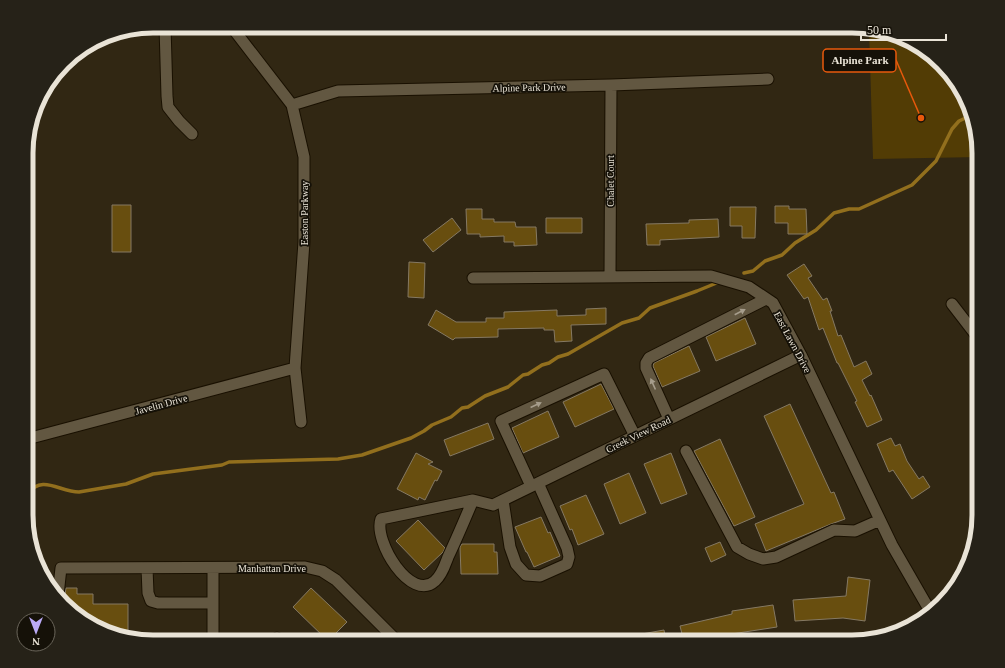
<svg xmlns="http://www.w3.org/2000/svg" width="1005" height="668" viewBox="0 0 1005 668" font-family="'Times New Roman',serif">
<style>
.green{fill:#523c05}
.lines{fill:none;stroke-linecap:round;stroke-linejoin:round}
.stream{stroke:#926f1d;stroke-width:3.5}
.building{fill:#684e0f;stroke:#857963}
.minor-casing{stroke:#191000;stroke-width:13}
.minor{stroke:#625741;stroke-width:11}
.oneway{fill:#a69d8c}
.labels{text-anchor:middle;stroke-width:3.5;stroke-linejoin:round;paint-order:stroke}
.street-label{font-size:10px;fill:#e9e3d6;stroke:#151108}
.rim{fill:none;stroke:#e9e3d6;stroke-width:5}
.leader{fill:none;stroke:#e8590c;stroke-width:1.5}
.callout-dot{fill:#e8590c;stroke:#151108;stroke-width:1.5}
.callout{fill:#151108;stroke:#e8590c;stroke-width:1.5}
.callout-label{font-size:11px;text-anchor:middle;font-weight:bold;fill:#e9e3d6}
</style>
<rect width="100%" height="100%" fill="#312713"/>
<path class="green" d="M 869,29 L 892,33 L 923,48 L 962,90 L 979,145 L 979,157 L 873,159 Z"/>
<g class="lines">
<path class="stream" d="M 744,273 L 753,271 L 765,261 L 782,255 L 795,243 L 816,230 L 834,213 L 849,209 L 859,209 L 912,185 L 936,161 L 952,129 L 959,121 L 970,116
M 27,494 C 43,474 59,492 79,492 L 126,484 L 153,474 L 222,465 L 229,462 L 338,459 L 362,455 L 411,438 L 424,431 L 432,425 L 451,417 L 462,408 L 468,407 L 485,396 L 508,387 L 523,375 L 528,374 L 542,365 L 549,363 L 558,357 L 568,354 L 622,323 L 639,318 L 650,308 L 697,291 L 719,282"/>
</g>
<path class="building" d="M 112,205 L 131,205 L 131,252 L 112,252 Z
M 775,206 L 789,206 L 789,209 L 806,209 L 807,234 L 788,234 L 788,223 L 775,223 Z
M 730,207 L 756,207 L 755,238 L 742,238 L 742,226 L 730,226 Z
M 466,209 L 482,209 L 482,219 L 494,219 L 494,222 L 515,222 L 516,227 L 536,227 L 537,245 L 514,246 L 514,242 L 504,242 L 504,236 L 480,237 L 480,234 L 467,234 Z
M 452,218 L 461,230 L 433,252 L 423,240 Z
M 546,218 L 582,218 L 582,233 L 546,233 Z
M 718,219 L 719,237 L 660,240 L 660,245 L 647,245 L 646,224 L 689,223 L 689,220 Z
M 409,262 L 425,263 L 424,298 L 408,297 Z
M 804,264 L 812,276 L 808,278 L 823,300 L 827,298 L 832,311 L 830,311 L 838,336 L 841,335 L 854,367 L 866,361 L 872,374 L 862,380 L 870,396 L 871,395 L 882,420 L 867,427 L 855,402 L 857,401 L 838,363 L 837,363 L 823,328 L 819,330 L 808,297 L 804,299 L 787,275 Z
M 606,308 L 606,324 L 571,325 L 572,341 L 555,342 L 554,330 L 544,330 L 544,328 L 498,329 L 498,337 L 455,338 L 453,340 L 428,325 L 436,310 L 456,322 L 486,322 L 486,318 L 504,318 L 504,312 L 557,310 L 557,316 L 586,315 L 586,309 Z
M 745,318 L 756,344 L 716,361 L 706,337 Z
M 689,346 L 700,371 L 662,387 L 653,366 L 654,363 Z
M 601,384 L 614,409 L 575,427 L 563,402 Z
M 790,404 L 831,493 L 834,492 L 845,519 L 831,524 L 766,551 L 755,524 L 804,504 L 764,416 Z
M 548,411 L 559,437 L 523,453 L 512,428 Z
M 488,423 L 494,439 L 450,456 L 444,440 Z
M 891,438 L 895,446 L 900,444 L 907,461 L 919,479 L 923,476 L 930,487 L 912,499 L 893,470 L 889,472 L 877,444 Z
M 720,439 L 755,517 L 734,526 L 694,451 Z
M 416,453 L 433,462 L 428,464 L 442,471 L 437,481 L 435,480 L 425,500 L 419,497 L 418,500 L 397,489 Z
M 671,453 L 687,494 L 661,504 L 644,464 Z
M 629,473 L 646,513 L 620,524 L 604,484 Z
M 586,495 L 604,534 L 578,545 L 572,529 L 570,530 L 560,506 Z
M 541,517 L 548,533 L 550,532 L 560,556 L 534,567 L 527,552 L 526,552 L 515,527 Z
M 418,520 L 445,548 L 443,552 L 424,570 L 396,541 Z
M 720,542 L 726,555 L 711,562 L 705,548 Z
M 462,544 L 494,544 L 494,552 L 497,552 L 498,574 L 461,574 L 460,547 Z
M 848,577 L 870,580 L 865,621 L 843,618 L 795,621 L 793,600 L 846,596 Z
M 66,588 L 77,588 L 77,594 L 93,594 L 93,604 L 128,604 L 128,638 L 113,635 L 82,620 L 64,601 Z
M 311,588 L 347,622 L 328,641 L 293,607 Z
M 773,605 L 777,627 L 725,635 L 725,638 L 710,642 L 684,642 L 680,626 L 732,614 L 732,611 Z
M 664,630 L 666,642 L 625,642 L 625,637 Z"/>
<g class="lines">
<g class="minor-casing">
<path id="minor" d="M 165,26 L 167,96 L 168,107 L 179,121 L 192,134
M 231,26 L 292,105 L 304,157 L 304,242 L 295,368 L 301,422
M 292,105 L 338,91 L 611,85 L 768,79
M 610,276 L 611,85
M 473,278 L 711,276 L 749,287 L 773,303 L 801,355 L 892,545 L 930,611
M 952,304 L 979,339
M 669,419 L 646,368 L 646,363 L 649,358 L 766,299
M 27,439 L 295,368
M 686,451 L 737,547 L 749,554 L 763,559 L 776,557 L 834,530 L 855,531 L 880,520
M 531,486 L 501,421 L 604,374 L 635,436
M 473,500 C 465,519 457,538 448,557 C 445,565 442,575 435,581 C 411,603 373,541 381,519 L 473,500 L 493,505 L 801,355
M 503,500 L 510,547 L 516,564 L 526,575 L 540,576 L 567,564 L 569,557 L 567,548 L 538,483
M 147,568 L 148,593 L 151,601 L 158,603 L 213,603
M 58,595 L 61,568 L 305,567 L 322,571 L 336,580 L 398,642
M 213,642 L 213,568
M 273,642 L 277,638 L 281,642"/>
</g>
<use href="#minor" class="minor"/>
</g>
<defs><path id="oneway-solid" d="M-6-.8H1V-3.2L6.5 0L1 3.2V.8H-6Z"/></defs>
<g class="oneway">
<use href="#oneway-solid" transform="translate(740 312) rotate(-27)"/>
<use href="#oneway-solid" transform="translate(653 384) rotate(-114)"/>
<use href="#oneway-solid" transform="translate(536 405) rotate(-25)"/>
</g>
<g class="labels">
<g class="street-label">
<text transform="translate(529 87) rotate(-1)" y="4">Alpine Park Drive</text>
<text transform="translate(610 181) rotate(-90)" y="4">Chalet Court</text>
<text transform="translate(304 213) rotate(-90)" y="4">Easton Parkway</text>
<text transform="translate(793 342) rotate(62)" y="4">East Lawn Drive</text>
<text transform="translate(161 404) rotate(-15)" y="4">Javelin Drive</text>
<text transform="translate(638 434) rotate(-26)" y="4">Creek View Road</text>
<text x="272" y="572">Manhattan Drive</text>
</g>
</g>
<path d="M0 0H1005V668H0ZM153 33H852A120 120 0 0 1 972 153V515A120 120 0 0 1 852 635H153A120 120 0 0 1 33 515V153A120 120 0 0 1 153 33Z" fill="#262218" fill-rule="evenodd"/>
<path class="rim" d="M153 33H852A120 120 0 0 1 972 153V515A120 120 0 0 1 852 635H153A120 120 0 0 1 33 515V153A120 120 0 0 1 153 33Z"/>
<path class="leader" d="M921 118L896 60"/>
<circle class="callout-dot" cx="921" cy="118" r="4"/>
<rect class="callout" x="823" y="49" width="73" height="23" rx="4"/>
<g class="callout-label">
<text x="860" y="64">Alpine Park</text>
</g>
<g transform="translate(36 632) rotate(180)"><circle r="19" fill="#151108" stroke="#6a655a"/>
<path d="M0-3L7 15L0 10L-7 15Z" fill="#bbaaf6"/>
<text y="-6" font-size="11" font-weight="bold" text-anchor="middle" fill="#e9e3d6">N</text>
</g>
<path d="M861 34v6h85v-6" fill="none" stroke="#e9e3d6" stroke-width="2"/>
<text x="867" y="34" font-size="12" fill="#e9e3d6" stroke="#151108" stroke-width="3" paint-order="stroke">50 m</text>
</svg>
